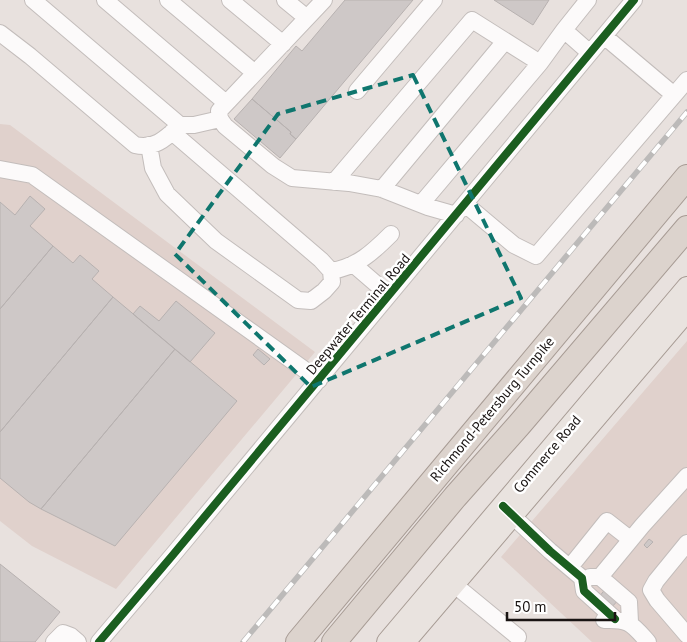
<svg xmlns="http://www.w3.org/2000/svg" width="687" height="642" viewBox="0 0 687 642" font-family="'PT Sans',sans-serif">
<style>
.built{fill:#e0d1cc}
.building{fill:#cec8c7;stroke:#b7b1b0}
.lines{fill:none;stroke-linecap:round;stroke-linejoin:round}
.minor-casing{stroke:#c3bdbb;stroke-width:18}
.major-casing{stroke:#a79b94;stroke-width:22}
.highway-casing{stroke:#a79b94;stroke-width:26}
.minor{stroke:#fcfafa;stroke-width:16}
.major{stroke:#e9e3df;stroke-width:20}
.highway{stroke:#dcd3cd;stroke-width:24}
.rail-casing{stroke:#bcbab9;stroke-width:5.5}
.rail{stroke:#fff;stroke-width:4;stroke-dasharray:11;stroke-linecap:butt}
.cycleway-casing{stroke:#fff;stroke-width:11}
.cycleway{stroke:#1b5e20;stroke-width:8}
.marked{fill:none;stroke:#0f766e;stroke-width:4;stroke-dasharray:10 6;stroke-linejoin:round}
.labels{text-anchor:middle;stroke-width:5;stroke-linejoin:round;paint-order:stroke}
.street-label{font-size:14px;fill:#191413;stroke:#fff}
</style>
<rect width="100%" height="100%" fill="#e8e1de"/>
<path class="built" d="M 0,124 L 10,125 L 315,352 L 116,589 L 32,546 L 0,521 Z
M 687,341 L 687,642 L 592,642 L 501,557 Z"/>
<path class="building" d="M 345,0 L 413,0 L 296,139 L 290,134 L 291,132 L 252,99 L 296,46 L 302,51 Z
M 494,0 L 549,0 L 533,25 Z
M 252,99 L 291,132 L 290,134 L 296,139 L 280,158 L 234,119 Z
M 30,196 L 45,209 L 30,226 L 53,246 L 0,309 L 0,202 L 15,215 Z
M 53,246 L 73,263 L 80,255 L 99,271 L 92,279 L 113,297 L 0,432 L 0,309 Z
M 113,297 L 175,349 L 41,509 L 29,502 L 0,478 L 0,432 Z
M 176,301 L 215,333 L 190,362 L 133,314 L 140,306 L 159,321 Z
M 175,349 L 237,401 L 115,546 L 41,509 Z
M 258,349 L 270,359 L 264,365 L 253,355 Z
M 649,539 L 653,542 L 647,548 L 644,545 Z
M 0,564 L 60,612 L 35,642 L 0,642 Z
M 607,587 L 620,598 L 611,608 L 599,597 Z"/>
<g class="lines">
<g class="minor-casing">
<path id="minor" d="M 33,0 L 180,125 L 194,125 L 220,119
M 105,0 L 226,103
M 168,0 L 255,73
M 230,0 L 283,44
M 285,0 L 307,18
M 324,0 L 219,111 L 220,119 L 225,126 L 273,166 L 292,178 L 349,183 L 382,189 L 428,207 L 456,215
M 588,0 L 564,30 L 590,53
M 0,33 L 30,56 L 135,145 C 155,150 167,137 180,125
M 604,36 L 674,95
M 357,91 L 434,0
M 149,145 L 153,168 L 167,194 L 216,241 L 298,300 L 311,301 L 324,291 L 332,282 L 331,271 L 321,260 L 172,132
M 0,169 L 32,175 L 319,380
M 334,182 L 472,20 L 540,63 L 564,30
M 382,189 L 505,41
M 421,204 L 540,63
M 465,204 L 514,245 L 536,256 L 687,80
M 353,264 L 389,295
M 331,271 C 357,267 373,252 391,234
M 504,508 L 550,551 L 582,578 L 584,591 L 615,619
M 687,543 L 656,581 L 651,590 L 657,600 L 687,635
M 570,567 L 607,521 L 630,539
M 445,577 L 518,637
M 590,577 L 600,577 L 629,602 L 630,622
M 600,577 L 642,526 L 687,476
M 604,620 C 630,619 632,624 648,642
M 54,642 L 63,633 L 71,636 L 78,642
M 99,642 L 172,556 L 634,0"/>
</g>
<g class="major-casing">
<path id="major" d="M 387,642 L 687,287
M 405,642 L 687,311"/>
</g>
<g class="highway-casing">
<path id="highway" d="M 298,642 L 687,177
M 334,642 L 455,497 L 519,425 L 687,228"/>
</g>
<use href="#minor" class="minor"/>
<use href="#major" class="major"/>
<use href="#highway" class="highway"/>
<g class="rail-casing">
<path id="rail" d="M 243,642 L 687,112"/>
</g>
<use href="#rail" class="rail"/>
<g class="cycleway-casing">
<path id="cycleway" d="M 503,506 L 550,551 L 582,578 L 584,591 L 615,619
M 99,642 L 172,556 L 634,0"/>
</g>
<use href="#cycleway" class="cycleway"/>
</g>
<path class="marked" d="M 413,75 L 521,298 L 311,387 L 175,254 L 278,114 Z"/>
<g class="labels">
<g class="street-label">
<text transform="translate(358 314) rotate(-50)" y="5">Deepwater Terminal Road</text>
<text transform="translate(492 409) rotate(-50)" y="5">Richmond-Petersburg Turnpike</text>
<text transform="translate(547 454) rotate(-50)" y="5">Commerce Road</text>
</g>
</g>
<path d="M507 612v8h108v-8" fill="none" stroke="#191413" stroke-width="2.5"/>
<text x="514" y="612" font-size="15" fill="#191413" stroke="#ffffff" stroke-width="4" paint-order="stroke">50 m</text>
</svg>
